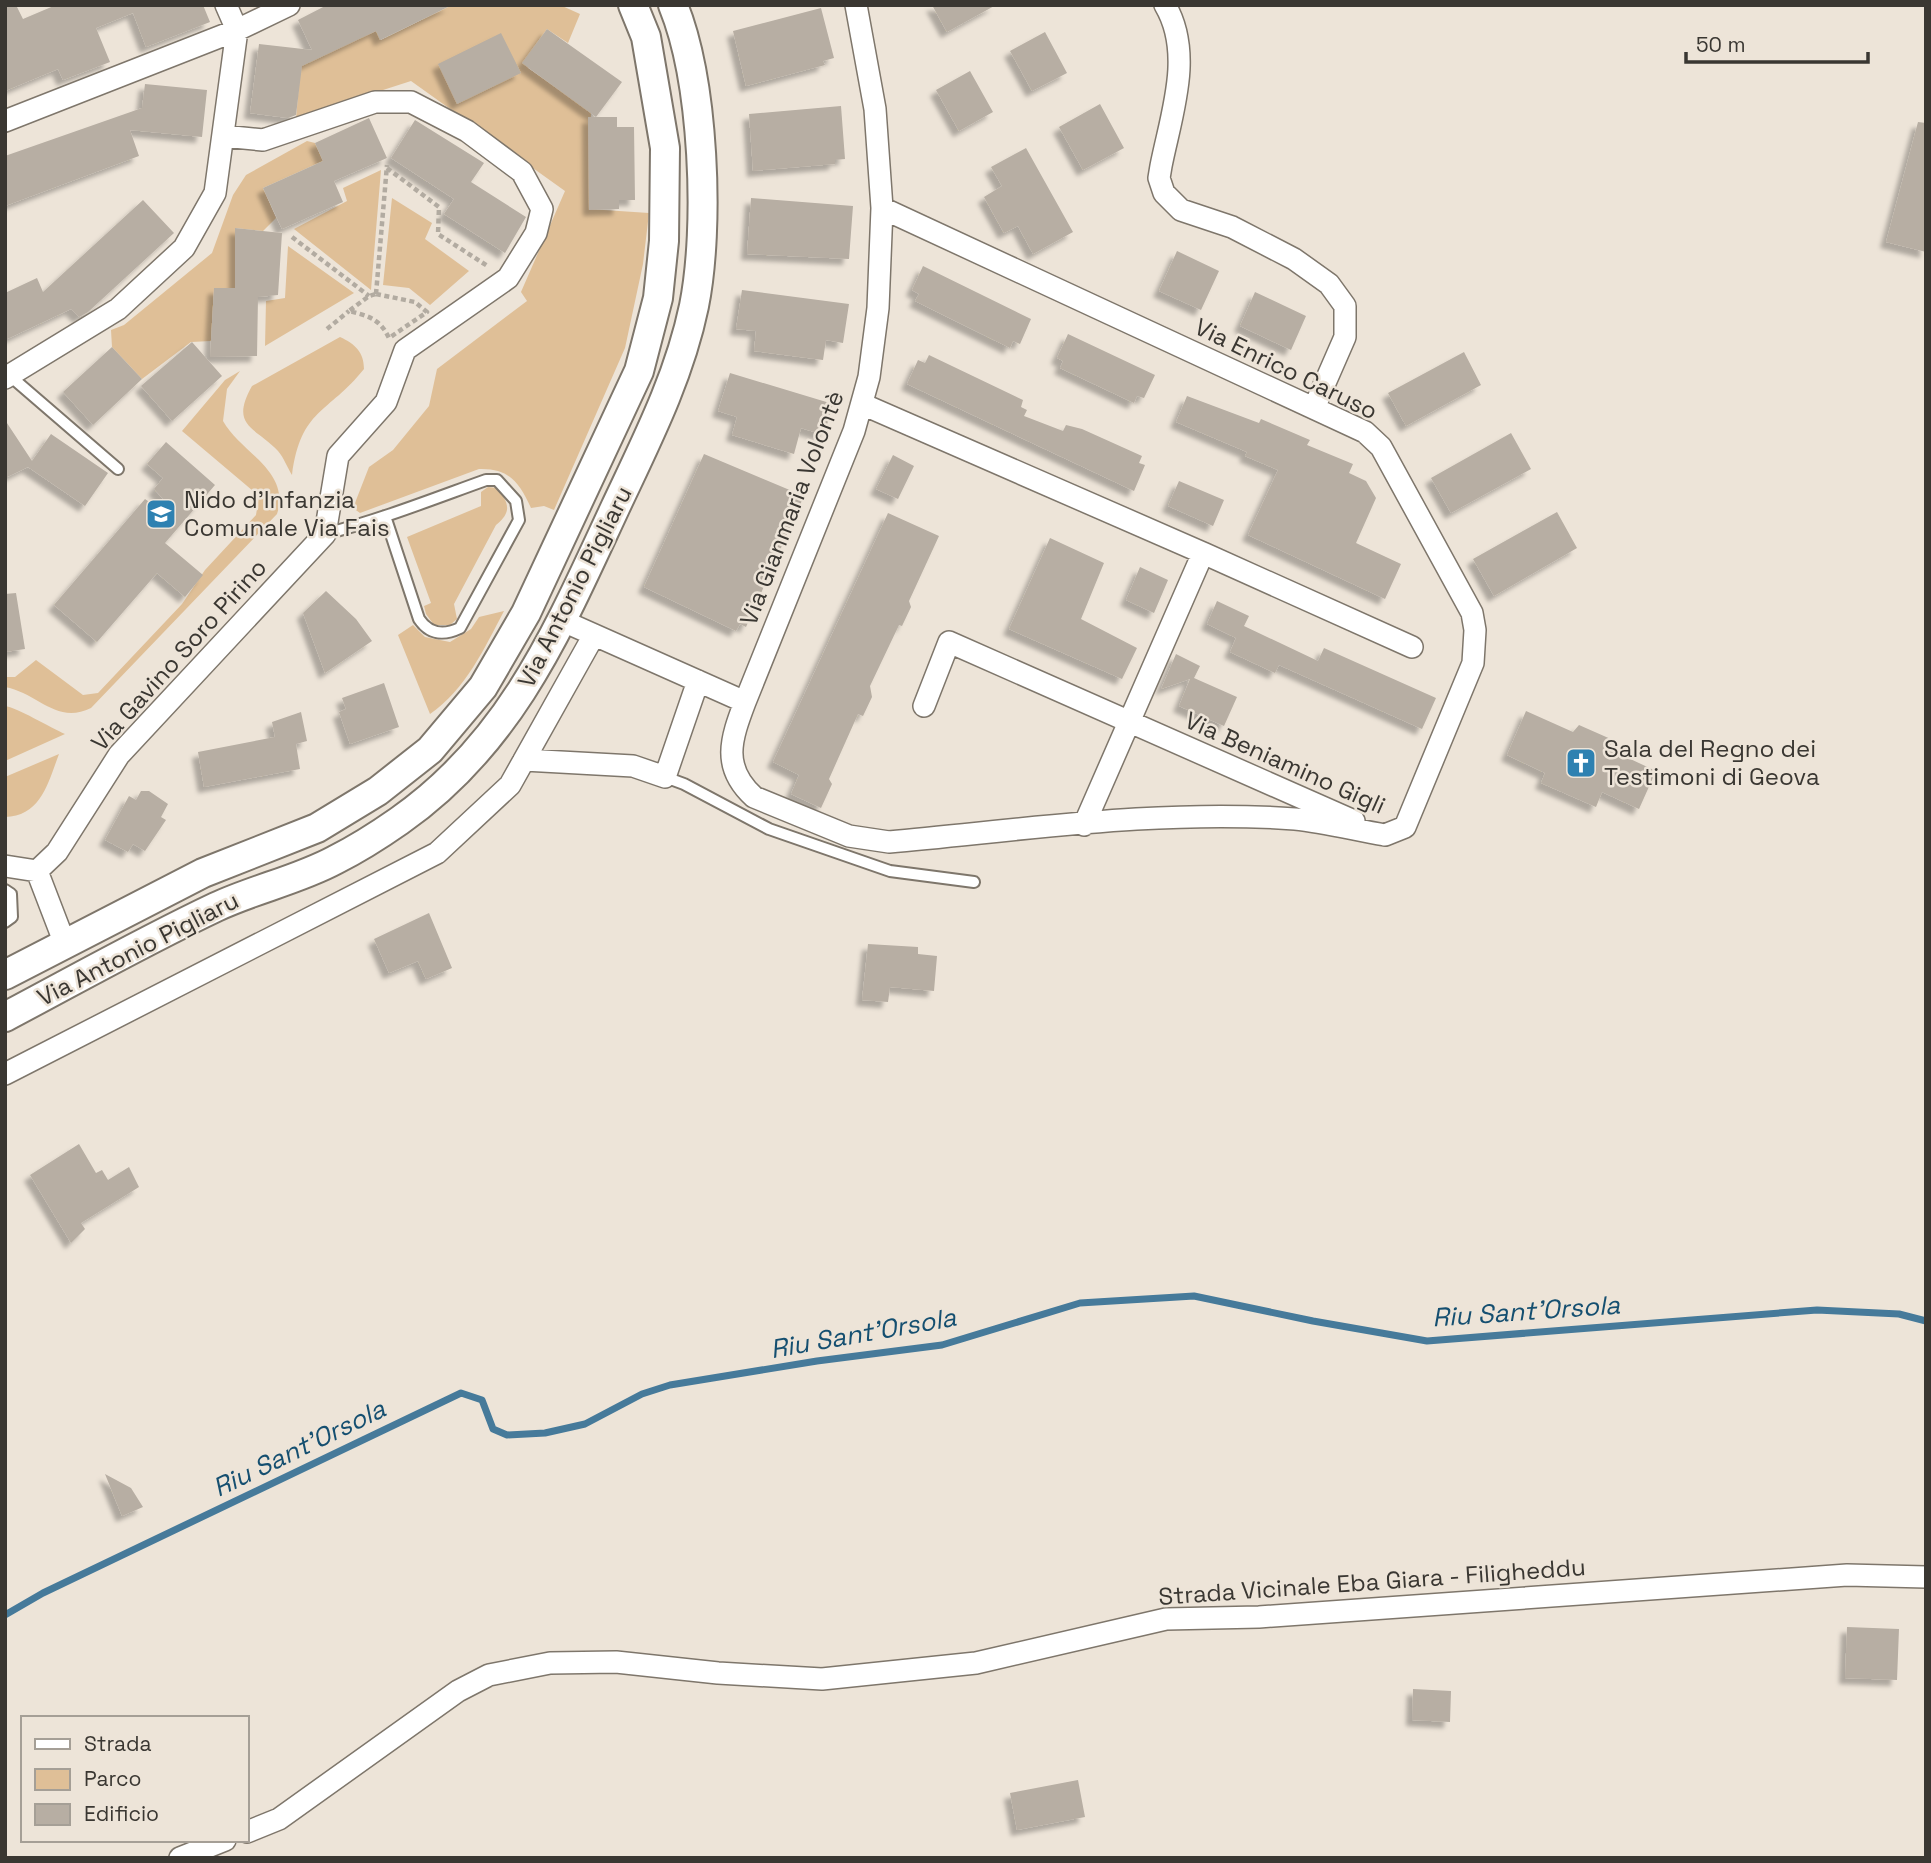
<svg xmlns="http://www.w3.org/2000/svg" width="1931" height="1863" viewBox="0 0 1931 1863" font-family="'Space Grotesk',sans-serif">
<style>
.green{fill:#dfbf97}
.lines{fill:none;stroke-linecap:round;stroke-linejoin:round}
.stream{stroke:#467a9a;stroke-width:7}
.building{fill:#b7aea3;filter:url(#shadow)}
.lane-casing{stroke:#7e766b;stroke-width:14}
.street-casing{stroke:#7e766b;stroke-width:24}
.secondary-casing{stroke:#7e766b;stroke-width:32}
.path{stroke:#b2aba1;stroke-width:4.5;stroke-dasharray:5 3.5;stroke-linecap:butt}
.lane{stroke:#fff;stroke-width:10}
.street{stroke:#fff;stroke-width:21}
.secondary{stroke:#fff;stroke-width:28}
.labels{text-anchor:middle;stroke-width:5;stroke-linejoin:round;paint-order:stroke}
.street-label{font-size:24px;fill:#3a3732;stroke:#ede4d8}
.poi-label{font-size:24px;fill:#3a3732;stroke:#ede4d8;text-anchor:start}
.water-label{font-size:26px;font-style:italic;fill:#154f70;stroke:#ede4d8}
</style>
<defs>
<filter id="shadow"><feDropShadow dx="-6" dy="6" stdDeviation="2" flood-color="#0004"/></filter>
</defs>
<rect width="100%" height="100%" fill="#ede4d8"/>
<path class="green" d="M 452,5 L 560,5 L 580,14 L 568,43 L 547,29 L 532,50 L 537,55 L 528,68 L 591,112 L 589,209 L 649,213 L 643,264 L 625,348 L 554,510 L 544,506 L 531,508 C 519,482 509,468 479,469 L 360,513 L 353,508 L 369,467 L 393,450 L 429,406 L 437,369 L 527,301 L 521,292 L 565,191 L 411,81 L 296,118 L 301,63 L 376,31 L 381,40 Z
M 307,141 L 315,143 L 323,161 L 263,188 L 276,218 L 263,231 L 235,228 L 235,288 L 214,289 L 211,341 L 191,342 L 142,379 L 112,347 L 111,330 L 124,325 L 212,253 L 233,195 L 246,175 Z
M 381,170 L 371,290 L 294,229 L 347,201 L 343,188 Z
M 392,198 L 432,223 L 425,239 L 469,271 L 430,305 L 409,288 L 383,285 Z
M 288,246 L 354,293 L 265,346 L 266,301 L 285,298 Z
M 340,337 C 355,344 364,352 364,369 C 328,414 301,408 292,475 C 287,467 284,458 278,451 C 256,427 229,427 252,386 Z
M 240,371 L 227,389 L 223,421 C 241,453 291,471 277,514 L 91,708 C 56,725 38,693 5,687 L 5,677 L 15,677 L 36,660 L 83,695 L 98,693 L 182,604 L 205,570 L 256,515 L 259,496 L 182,431 L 225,380 Z
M 488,487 L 498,488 C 509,504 512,512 496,525 L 454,604 L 457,619 L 450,625 L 434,625 L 426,614 L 424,606 L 431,603 L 407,537 L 481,506 L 481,492 Z
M 504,611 C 484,649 466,689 430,714 L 398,635 L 413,625 L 425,637 L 450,642 L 471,629 L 479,617 Z
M 5,706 C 16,707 51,728 65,734 L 5,761 Z
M 59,754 C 48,783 41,816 5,817 L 5,777 Z"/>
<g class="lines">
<path class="stream" d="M 5,1615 L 43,1593 L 461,1393 L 482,1400 L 493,1429 L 507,1435 L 545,1433 L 585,1424 L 642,1394 L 670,1385 L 817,1361 L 942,1345 L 1080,1303 L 1194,1296 L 1313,1321 L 1427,1341 L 1817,1310 L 1899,1314 L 1926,1321"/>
</g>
<path class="building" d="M 5,5 L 16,5 L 23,19 L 56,5 L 203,5 L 210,22 L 146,47 L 133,13 L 96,28 L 110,62 L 63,80 L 58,69 L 5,91 Z
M 327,5 L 452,5 L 380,40 L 376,31 L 302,66 L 296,115 L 288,118 L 250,113 L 259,44 L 312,50 L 298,20 Z
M 932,5 L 996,5 L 947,32 Z
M 821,8 L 834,58 L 823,61 L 825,65 L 746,86 L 733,31 Z
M 547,29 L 622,82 L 596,117 L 522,63 Z
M 1045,32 L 1067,73 L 1032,91 L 1010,51 Z
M 501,33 L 521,73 L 457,104 L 438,64 Z
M 970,71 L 993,112 L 959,131 L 936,90 Z
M 145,84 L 207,90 L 202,137 L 130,130 L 139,156 L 5,206 L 5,156 L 142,108 Z
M 1100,104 L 1124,148 L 1083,170 L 1059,127 Z
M 841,106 L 845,159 L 835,160 L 835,164 L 753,171 L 749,114 Z
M 588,117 L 617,117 L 617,127 L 634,127 L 635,200 L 619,200 L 619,209 L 589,210 Z
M 369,118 L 387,158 L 334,181 L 343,202 L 282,229 L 263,188 L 323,161 L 315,143 Z
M 415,120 L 484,163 L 471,182 L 526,217 L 505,253 L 444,214 L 454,199 L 391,158 Z
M 1918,122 L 1926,123 L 1926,252 L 1886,242 Z
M 1026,148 L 1073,232 L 1033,254 L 1018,226 L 1004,233 L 984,197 L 1002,186 L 991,167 Z
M 751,198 L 853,206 L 849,259 L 747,254 Z
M 143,200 L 174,233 L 88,312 L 79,317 L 71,309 L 5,340 L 5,293 L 37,278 L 43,292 Z
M 235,228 L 282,233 L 278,295 L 258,297 L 257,356 L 210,357 L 214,288 L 235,288 Z
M 1177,251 L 1219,271 L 1201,310 L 1159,291 Z
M 923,266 L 1031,319 L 1020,344 L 1013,341 L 1010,348 L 915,301 L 919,294 L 912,290 Z
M 742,290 L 849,304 L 843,343 L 826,340 L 823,360 L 754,351 L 756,331 L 736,329 Z
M 1255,292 L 1306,316 L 1291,350 L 1240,326 Z
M 1068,334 L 1155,375 L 1144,398 L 1137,396 L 1134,403 L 1060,368 L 1063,361 L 1057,358 Z
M 192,342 L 222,376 L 172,421 L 141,386 Z
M 112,347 L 142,379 L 93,425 L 63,392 Z
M 1464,352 L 1481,385 L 1406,426 L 1388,393 Z
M 929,355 L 1023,400 L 1021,407 L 1027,410 L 1024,416 L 1063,431 L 1066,425 L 1082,429 L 1142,456 L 1139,463 L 1145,465 L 1134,491 L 907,384 L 918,360 L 925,363 Z
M 730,373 L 833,404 L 824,435 L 801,428 L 794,454 L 732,435 L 737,417 L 718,411 Z
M 1187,396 L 1259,423 L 1261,419 L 1310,440 L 1307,445 L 1353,464 L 1349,473 L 1366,481 L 1376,498 L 1356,543 L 1401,564 L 1385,599 L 1248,535 L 1278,470 L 1245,456 L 1247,452 L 1176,422 Z
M 5,420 L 32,461 L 51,434 L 108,473 L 85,506 L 28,467 L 5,478 Z
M 1511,433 L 1531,469 L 1451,513 L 1431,478 Z
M 166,442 L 215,485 L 165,543 L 203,575 L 185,597 L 157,573 L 97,642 L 54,605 L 145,499 L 161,510 L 167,503 L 154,489 L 163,478 L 147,464 Z
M 704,454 L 804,496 L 746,627 L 740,624 L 736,631 L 644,587 Z
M 893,455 L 914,466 L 898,499 L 876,489 Z
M 1179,481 L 1224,500 L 1213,526 L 1168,506 Z
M 1557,512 L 1577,548 L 1494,596 L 1473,559 Z
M 888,513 L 939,536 L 909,601 L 911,607 L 902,626 L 899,625 L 870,686 L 872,697 L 863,716 L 858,714 L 829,779 L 832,784 L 821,808 L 791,794 L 799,775 L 773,762 Z
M 1050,538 L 1104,563 L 1081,619 L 1137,648 L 1122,679 L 1009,629 Z
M 1140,567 L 1168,580 L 1154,613 L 1126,600 Z
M 326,591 L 356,619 L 372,641 L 325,673 L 303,613 Z
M 16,593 L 25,649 L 5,652 L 5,594 Z
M 1217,601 L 1249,616 L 1244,626 L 1318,661 L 1324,648 L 1436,698 L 1422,729 L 1279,665 L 1275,673 L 1230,652 L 1236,638 L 1207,624 Z
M 1176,654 L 1200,666 L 1194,678 L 1237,697 L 1224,726 L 1179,706 L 1190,679 L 1161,689 Z
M 384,683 L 399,727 L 350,744 L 339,712 L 346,709 L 342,698 Z
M 1526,711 L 1573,732 L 1579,725 L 1613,740 L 1609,749 L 1656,771 L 1639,809 L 1602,792 L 1596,807 L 1541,783 L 1545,773 L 1507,755 Z
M 301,712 L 307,741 L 296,744 L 300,769 L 204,787 L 198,752 L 275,737 L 272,722 Z
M 141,791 L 149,791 L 168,804 L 161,817 L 166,820 L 145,851 L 133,844 L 128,852 L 105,840 L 129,796 L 136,800 Z
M 429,913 L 452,968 L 426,979 L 418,961 L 389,973 L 374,939 Z
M 868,944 L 918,947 L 918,954 L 937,956 L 934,991 L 890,987 L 888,1002 L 862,1000 Z
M 79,1144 L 96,1173 L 102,1170 L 108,1180 L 129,1167 L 139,1187 L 81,1223 L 85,1229 L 71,1243 L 30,1175 Z
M 105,1474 L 131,1488 L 143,1507 L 122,1516 Z
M 1847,1627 L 1899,1629 L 1897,1680 L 1845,1678 Z
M 1413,1689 L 1451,1691 L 1450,1722 L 1412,1720 Z
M 1078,1780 L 1085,1817 L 1017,1830 L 1010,1793 Z"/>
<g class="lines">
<g class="lane-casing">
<path id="lane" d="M 9,375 L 118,469
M 325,534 C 380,520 433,499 486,480 L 497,480 L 516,501 L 519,520 L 460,628 C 443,636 429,634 419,619 L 385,516
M 665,777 L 684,784 L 769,829 L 890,871 L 974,882
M 5,890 L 11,894 L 12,917 L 5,922"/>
</g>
<g class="street-casing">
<path id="street" d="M 1165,5 C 1194,54 1171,115 1161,166 L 1159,178 L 1164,193 L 1181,210 L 1232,227 L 1294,259 L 1329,284 L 1345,306 L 1345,337 L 1314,408
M 5,121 L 237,30 L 289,5
M 882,208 L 1365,432 L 1381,447 L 1472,613 L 1475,630 L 1473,663 L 1405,827 L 1385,835
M 5,378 L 118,309 L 184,248 L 215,193 L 237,30 L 226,5
M 862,404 L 1203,553 L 1084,825
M 1203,553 L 1412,647
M 563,621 L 745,702 L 854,431 L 869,377 L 878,308 L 882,208 L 875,109 L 856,5
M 745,702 C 731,739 721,767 754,797 L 849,836 L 889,842 C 1023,830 1160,809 1295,819 C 1325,822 1355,830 1385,835
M 924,706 L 949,642 L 1354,821
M 524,760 L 633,766 L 665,777 L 698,681
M 5,866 L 37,871
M 37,871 L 57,852 L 119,755 L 325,534 L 338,456 L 386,402 L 405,350 L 508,278 L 536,233 L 542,209 L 522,172 L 467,131 L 411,102 L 375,102 L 263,140 L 223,136
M 37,871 L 65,944
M 5,1074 L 437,853 L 510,785 L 594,635
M 247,1832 L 279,1819 L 458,1691 L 489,1675 L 550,1663 L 616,1662 L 718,1673 L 822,1679 L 976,1663 L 1166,1619 L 1259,1617 L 1847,1575 L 1926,1577
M 180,1858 L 225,1840"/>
</g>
<g class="secondary-casing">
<path id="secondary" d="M 5,975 L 203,873 L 317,828 L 378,791 L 430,750 L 483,687 L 526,613 L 639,371 L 658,298 L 664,241 L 665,148 L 646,37 L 633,5
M 5,1017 C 75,980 144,941 216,907 C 254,889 298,880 335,860 C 357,849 379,835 399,821 C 512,742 559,628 615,508 C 646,442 679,378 694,306 C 710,226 704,81 673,5"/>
</g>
<path class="path" d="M 387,168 L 439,207 L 438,234 L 489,267
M 292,237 L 369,296
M 376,294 L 415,302 L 427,312 L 389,338 C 380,319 369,316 349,311 L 369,296 Z
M 376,294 L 387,165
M 327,329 L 349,311"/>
<use href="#lane" class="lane"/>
<use href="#street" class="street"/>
<use href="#secondary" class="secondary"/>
</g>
<defs>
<g id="school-square" transform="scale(1.575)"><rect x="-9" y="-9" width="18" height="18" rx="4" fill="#2e81b1" stroke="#ede4d8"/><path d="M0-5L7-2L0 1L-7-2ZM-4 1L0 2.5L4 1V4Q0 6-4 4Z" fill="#fff"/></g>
<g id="church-square" transform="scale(1.575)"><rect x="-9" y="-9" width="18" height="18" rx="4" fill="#2e81b1" stroke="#ede4d8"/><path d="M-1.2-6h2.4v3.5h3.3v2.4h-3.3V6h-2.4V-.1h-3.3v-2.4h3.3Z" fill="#fff"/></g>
</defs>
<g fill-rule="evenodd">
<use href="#school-square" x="161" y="514"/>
<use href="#church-square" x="1581" y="763"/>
</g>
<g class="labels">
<g class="street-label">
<text transform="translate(1286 369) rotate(26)" y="8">Via Enrico Caruso</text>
<text transform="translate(792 508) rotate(-69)" y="8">Via Gianmaria Volontè</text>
<text transform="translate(575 587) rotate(-63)" y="8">Via Antonio Pigliaru</text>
<text transform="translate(179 655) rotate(-48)" y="8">Via Gavino Soro Pirino</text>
<text transform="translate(1285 763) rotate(24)" y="8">Via Beniamino Gigli</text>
<text transform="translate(138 949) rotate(-27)" y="8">Via Antonio Pigliaru</text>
<text transform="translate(1372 1582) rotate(-4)" y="8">Strada Vicinale Eba Giara - Filigheddu</text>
</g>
<g class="poi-label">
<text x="184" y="508">Nido d'Infanzia<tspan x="184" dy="28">Comunale Via Fais</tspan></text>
<text x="1604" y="757">Sala del Regno dei<tspan x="1604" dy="28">Testimoni di Geova</tspan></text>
</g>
<g class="water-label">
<text transform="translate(1526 1311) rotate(-4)" y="9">Riu Sant'Orsola</text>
<text transform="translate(863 1333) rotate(-10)" y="9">Riu Sant'Orsola</text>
<text transform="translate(299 1448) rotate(-26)" y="9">Riu Sant'Orsola</text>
</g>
</g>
<rect width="1931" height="1863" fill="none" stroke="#3a3732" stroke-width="14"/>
<rect x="21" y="1716" width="228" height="126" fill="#ede4d8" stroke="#a59f96" stroke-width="2"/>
<rect x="35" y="1739" width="35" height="10" fill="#ffffff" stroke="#a59f96" stroke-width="2"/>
<text x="84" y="1751" font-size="21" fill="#3a3732">Strada</text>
<rect x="35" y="1769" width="35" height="21" fill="#dfbf97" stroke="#a59f96" stroke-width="2"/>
<text x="84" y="1786" font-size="21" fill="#3a3732">Parco</text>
<rect x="35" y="1804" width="35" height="21" fill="#b7aea3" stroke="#a59f96" stroke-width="2"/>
<text x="84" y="1821" font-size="21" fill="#3a3732">Edificio</text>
<path d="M1686 52v10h182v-10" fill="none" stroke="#3a3732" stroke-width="3.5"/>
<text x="1696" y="52" font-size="21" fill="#3a3732" stroke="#ede4d8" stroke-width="5" paint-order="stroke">50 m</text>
</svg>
